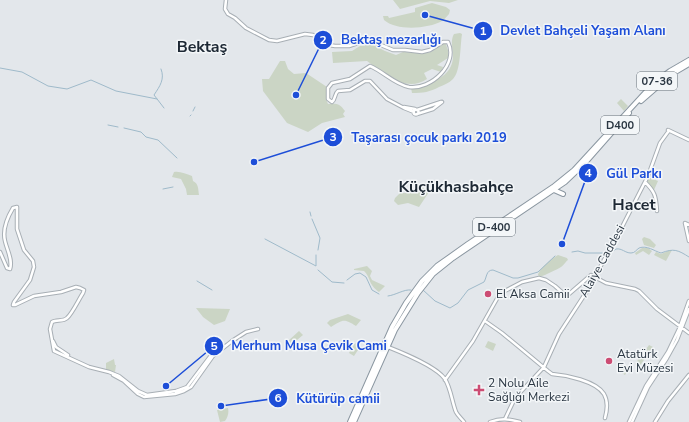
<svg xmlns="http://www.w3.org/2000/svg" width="689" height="422" viewBox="0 0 689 422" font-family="'Nunito Sans',sans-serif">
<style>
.green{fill:#cbd5c5}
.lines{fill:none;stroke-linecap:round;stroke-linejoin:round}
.stream{stroke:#9fbaca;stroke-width:1}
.secondary-casing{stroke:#a8afb5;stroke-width:4.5}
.highway-casing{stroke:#8b97a1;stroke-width:6}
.secondary{stroke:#fff;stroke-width:2.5}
.highway{stroke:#fff;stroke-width:4}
.poi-dot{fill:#cc4c73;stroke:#f3f6f8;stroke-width:1.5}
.labels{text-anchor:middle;stroke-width:3;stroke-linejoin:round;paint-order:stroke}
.shield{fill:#f3f6f8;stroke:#677079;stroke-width:1}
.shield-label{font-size:11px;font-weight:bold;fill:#2b3743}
.street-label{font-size:12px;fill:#2b3743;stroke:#f3f6f8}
.poi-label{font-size:12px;fill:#2b3743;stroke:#f3f6f8;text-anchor:start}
.district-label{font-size:16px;font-weight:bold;fill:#1d2834;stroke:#f3f6f8}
.leader{fill:none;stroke:#1d4ed8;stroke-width:1.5}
.callout-dot{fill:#1d4ed8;stroke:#f3f6f8;stroke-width:1.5}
.mark-label{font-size:12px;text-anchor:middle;font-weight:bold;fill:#fff}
.callout-label{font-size:13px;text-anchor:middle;font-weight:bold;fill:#1d4ed8;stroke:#f3f6f8;stroke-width:3;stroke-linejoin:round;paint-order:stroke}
</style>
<rect width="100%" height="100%" fill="#e3e7eb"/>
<path class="green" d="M 393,0 L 458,0 L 449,3 L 430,1 L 400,9 Z
M 432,3 L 446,7 L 450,10 L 449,14 C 447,16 445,19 442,21 C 428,29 396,31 384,20 L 383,16 L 388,16 L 389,18 L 415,12 L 415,8 Z
M 460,33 L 462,34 C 460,46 461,71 453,79 C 449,83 444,85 439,87 C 430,92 423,93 412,93 L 411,88 C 429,84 453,78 453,56 C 453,48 450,41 454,34 Z
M 445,42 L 448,50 L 448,58 L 437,65 L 443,67 L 441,72 L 432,69 L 424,73 L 427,79 C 406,93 384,74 367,61 L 333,63 L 332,52 L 352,51 L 360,46 L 371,44 L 385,51 L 396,55 L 403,52 L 426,53 L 431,52 Z
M 280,61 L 285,61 L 288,69 L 294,74 L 306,73 L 327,87 L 326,99 L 328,104 C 337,103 340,104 345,111 L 343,114 L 345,117 L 322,123 L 308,132 L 287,123 L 263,91 L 262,79 L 269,79 Z
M 621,99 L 628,106 L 624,111 L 617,103 Z
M 174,172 C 180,171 186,174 192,176 L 193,181 C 199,184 198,189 199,195 L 187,195 L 186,189 L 181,179 L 172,177 Z
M 648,177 L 658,181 L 654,190 L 646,182 Z
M 417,184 L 429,192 L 419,207 L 408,203 L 398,205 L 394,201 L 395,198 L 400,193 L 407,193 L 413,191 Z
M 644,237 L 650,239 L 656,245 L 654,248 L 644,245 L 642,239 Z
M 642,248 L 648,248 L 652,251 L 649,255 L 643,251 L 636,255 L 635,253 Z
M 670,250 L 672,250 L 666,261 L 654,255 L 656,252 L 661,254 Z
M 558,255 L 567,258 L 568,260 C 566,261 564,265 561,267 C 558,269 545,275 540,277 L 538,275 C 539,269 552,258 558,255 Z
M 367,266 L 372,271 L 370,276 L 372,280 L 385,286 L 379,292 C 368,284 371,278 364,271 L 354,270 L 354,269 Z
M 196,308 L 230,309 L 225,321 L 214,325 L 203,317 Z
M 348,314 L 361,320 L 356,326 C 343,318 343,320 331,327 L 327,323 L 330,320 Z
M 299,331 L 303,335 L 291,345 L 288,341 Z
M 488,341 L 496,344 L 493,351 L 485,347 Z
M 355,343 L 360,347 L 354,356 L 349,353 Z
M 649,345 L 653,347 L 639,367 L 635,364 Z
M 114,359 L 115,365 L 116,365 L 115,372 L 106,370 L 106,363 Z
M 621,364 L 630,367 L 625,375 L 617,370 Z
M 228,408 C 229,413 228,417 225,421 L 220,422 L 217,410 Z"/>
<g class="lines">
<path class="stream" d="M 0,68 L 22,72 L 48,86 L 67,89 L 91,80 L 116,91 L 157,99
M 161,69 C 165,79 160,86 154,95 L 164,108
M 193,111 L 195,107
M 190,116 L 191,115
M 108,125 L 118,127
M 124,128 L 141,132 L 146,137 L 158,140 L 177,158
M 163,189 L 173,187
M 310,212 L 311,216
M 312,219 L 320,238 L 318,250
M 265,239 L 316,266 L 316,255
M 572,252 L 578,251 L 585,253 L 605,253
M 609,254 L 616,249 C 622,248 625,253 631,253 C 635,253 636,250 639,248 C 647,245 654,251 661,253 C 674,248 678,250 689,257
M 318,270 L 332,282 L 344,283
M 347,280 L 355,274 L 360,273 L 366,277 L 372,290 L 379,294
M 197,281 L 212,290
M 423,290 L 435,301 L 450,308 L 458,303 L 468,290 L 484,282 C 487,277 486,270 493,270 L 513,278 L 518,278 L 538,272 L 555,256
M 388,296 C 396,295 404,289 411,290"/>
<g class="secondary-casing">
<path id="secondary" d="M 226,0 L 225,9 L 228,14 L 235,18 L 246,28 L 269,40 L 277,41 L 305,34 L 313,35 L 329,45 L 335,46 L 349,46 L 364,41 L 371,41 L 393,50 L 405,50 L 422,52 L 430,50 L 443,42 L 448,42 C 459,64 431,90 409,87 C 394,84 384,72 370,66 L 350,79 L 332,83 L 328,88 L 328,99 L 332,102 C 336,99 334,94 338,91 L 350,90 L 365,81 L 370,81 L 387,99 L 404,108 L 414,112
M 404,107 L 415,109
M413.5 112a2.5 2.5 0 1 1 5 0a2.5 2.5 0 1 1-5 0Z
M 417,110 L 441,102
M 417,114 L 433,109 L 442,102
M 668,130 L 689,140
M 645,182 C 655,192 656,196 657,211
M 685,223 L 689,241
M 685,223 L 689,225
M 0,252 L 7,268 L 10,269 C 13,260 7,250 5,241 C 2,229 7,218 13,208 L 17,207 L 17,229 L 24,250 L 33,261 L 34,267 L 30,280 L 14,302 L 13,305 L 15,305 L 34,296 L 61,292 L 76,287 L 80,288 L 84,290 L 83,293 C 79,299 72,314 67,318 C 63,322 56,319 52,322 L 50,329 L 54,351 L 89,367 L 109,372 L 119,376 L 138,391 L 147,395 L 176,391 L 187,387 L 212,354 L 227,345
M 485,321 L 502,333 L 548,371 L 552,374 C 566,375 596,381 604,394 C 608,401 607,411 605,418
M 53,341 L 56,347 L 68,355
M 388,347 C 403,353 436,366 445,379 C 451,389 452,402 456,412 C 458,416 462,419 464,422
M 113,375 L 124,381 L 138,394 L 144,397 L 175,394 L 184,391 L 191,387 L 213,356 L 232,341 L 246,332 L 258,329
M 445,380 L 473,341 L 498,297 L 503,292 L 522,282 L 539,278 L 546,280 L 555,286 L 565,295 L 569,294 L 591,275 L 606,283 L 635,289 L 639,291 L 657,309 L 689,333
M 505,419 L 515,398 L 544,367 L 559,334 L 587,291 L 621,229 L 648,176 L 660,143 L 668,132
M 490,422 C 501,418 509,419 520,422
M 629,422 L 646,386 L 668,352 L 679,329 L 689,301
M 632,422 L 648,387 L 667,358 L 677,340 L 689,309
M 655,422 L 668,401 L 689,375"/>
</g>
<g class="highway-casing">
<path id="highway" d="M 641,101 L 672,74 L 689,64
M 554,190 L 563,194
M 350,422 L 392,327 L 406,303 L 422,281 L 437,266 L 468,244 L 553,187 L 574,170 L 655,82 L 670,71 L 689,60
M 354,422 L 395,330 L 418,293 L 433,274 L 453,258 L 565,182 L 585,163 L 629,113"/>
</g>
<use href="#secondary" class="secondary"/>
<use href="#highway" class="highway"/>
</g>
<g class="poi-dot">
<circle cx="488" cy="294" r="4"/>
<circle cx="609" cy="361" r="4"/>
<path d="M477 384h4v4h4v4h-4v4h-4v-4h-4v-4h4z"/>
</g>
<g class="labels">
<g class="shield">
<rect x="637" y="72" width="40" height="18" rx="3"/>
<rect x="601" y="116" width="38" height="18" rx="3"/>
<rect x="473" y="218" width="42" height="18" rx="3"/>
</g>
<g class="shield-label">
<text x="657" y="85">07-36</text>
<text x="620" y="129">D400</text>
<text x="494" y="231">D-400</text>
</g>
<g class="street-label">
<text transform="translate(602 261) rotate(-61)" y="4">Alaiye Caddesi</text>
</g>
<g class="poi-label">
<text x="496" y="298">El Aksa Camii</text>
<text x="617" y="358">Atatürk<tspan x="617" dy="14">Evi Müzesi</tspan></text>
<text x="488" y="387">2 Nolu Aile<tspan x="488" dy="14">Sağlığı Merkezi</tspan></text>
</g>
<g class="district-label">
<text x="202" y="52">Bektaş</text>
<text x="456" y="192">Küçükhasbahçe</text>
<text x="634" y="210">Hacet</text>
</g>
</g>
<path class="leader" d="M425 15L483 31M296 95L323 40M254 162L333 137M562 244L588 173M166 386L214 346M221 406L278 398"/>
<g class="callout-dot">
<circle cx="425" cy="15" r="4"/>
<circle cx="296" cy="95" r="4"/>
<circle cx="254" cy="162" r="4"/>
<circle cx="562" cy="244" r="4"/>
<circle cx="166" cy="386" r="4"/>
<circle cx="221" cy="406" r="4"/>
<circle cx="483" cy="31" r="10"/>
<circle cx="323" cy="40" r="10"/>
<circle cx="333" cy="137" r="10"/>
<circle cx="588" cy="173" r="10"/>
<circle cx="214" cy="346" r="10"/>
<circle cx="278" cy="398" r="10"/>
</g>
<g class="mark-label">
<text x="483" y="35">1</text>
<text x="323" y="44">2</text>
<text x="333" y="141">3</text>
<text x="588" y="177">4</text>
<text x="214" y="350">5</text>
<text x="278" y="402">6</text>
</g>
<g class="callout-label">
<text x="583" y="35">Devlet Bahçeli Yaşam Alanı</text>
<text x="391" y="44">Bektaş mezarlığı</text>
<text x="429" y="142">Taşarası çocuk parkı 2019</text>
<text x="634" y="178">Gül Parkı</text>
<text x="309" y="350">Merhum Musa Çevik Cami</text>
<text x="338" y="403">Kütürüp camii</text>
</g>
</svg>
